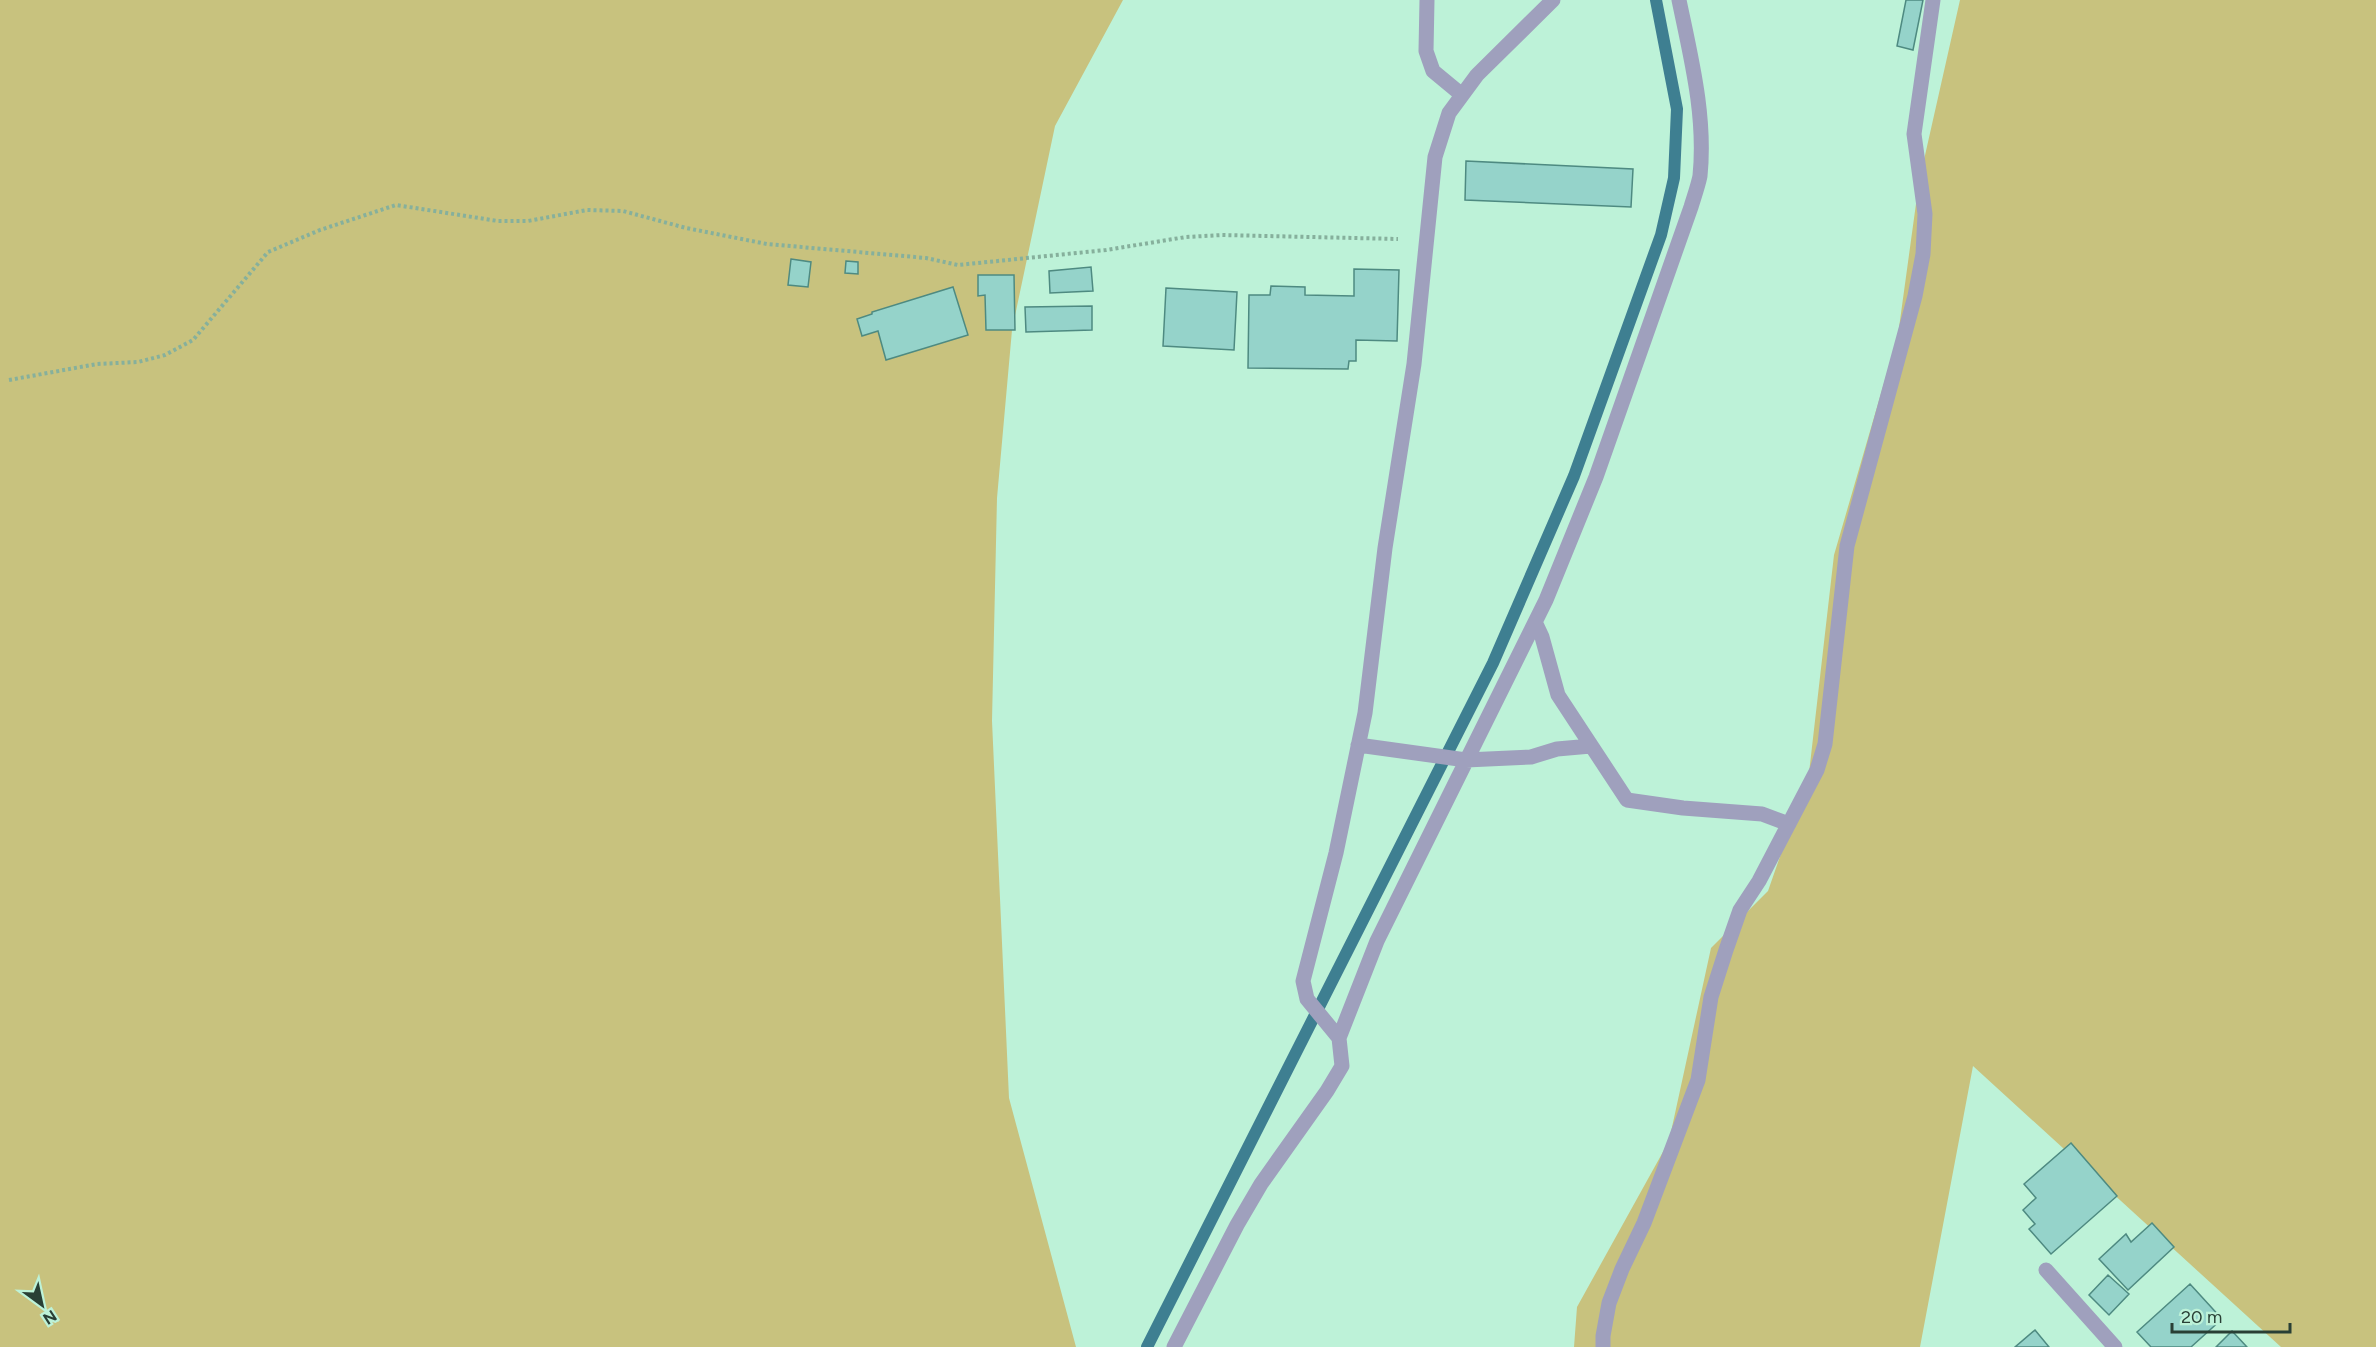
<svg xmlns="http://www.w3.org/2000/svg" width="2376" height="1347" viewBox="0 0 2376 1347" font-family="Figtree,sans-serif">
<style>
.green{fill:#c8c27e}
.lines{fill:none;stroke-linecap:round;stroke-linejoin:round}
.stream{stroke:#3e7f91;stroke-width:12}
.building{fill:#95d3ca;stroke:#4e8a81;stroke-width:1.5}
.path{stroke:#86b09c;stroke-width:4;stroke-dasharray:3 3;stroke-linecap:butt}
.minor{stroke:#9fa0bd;stroke-width:15}
</style>
<rect width="100%" height="100%" fill="#bdf2d8"/>
<path class="green" d="M 0,0 L 1123,0 L 1055,126 L 1012,330 L 997,498 L 992,721 L 1009,1098 L 1076,1347 L 0,1347 Z
M 1960,0 L 2376,0 L 2376,1347 L 2281,1347 L 1973,1066 L 1920,1347 L 1574,1347 L 1577,1307 L 1669,1141 L 1711,948 L 1768,891 L 1809,773 L 1834,555 L 1898,335 L 1919,182 Z"/>
<g class="lines">
<path class="stream" d="M 1147,1347 L 1493,663 L 1574,476 L 1661,235 L 1674,178 L 1677,109 L 1656,0"/>
</g>
<path class="building" d="M 1906,0 L 1923,0 L 1913,50 L 1897,46 Z
M 1466,161 L 1633,169 L 1631,207 L 1465,200 Z
M 791,259 L 811,262 L 808,287 L 788,285 Z
M 846,261 L 858,262 L 858,274 L 845,273 Z
M 1091,267 L 1093,291 L 1050,293 L 1049,271 Z
M 1354,269 L 1399,270 L 1397,341 L 1356,340 L 1356,361 L 1349,361 L 1348,369 L 1248,368 L 1249,295 L 1270,295 L 1271,286 L 1305,287 L 1305,295 L 1354,296 Z
M 978,275 L 1014,275 L 1015,330 L 986,330 L 985,295 L 978,296 Z
M 953,287 L 968,335 L 886,360 L 878,331 L 862,336 L 857,319 L 872,314 L 872,312 Z
M 1166,288 L 1237,292 L 1234,350 L 1163,346 Z
M 1092,306 L 1092,330 L 1026,332 L 1025,307 Z
M 2071,1143 L 2117,1196 L 2051,1254 L 2029,1229 L 2035,1224 L 2023,1210 L 2036,1198 L 2024,1184 Z
M 2152,1223 L 2174,1247 L 2128,1290 L 2099,1259 L 2126,1234 L 2131,1242 Z
M 2108,1275 L 2129,1294 L 2109,1315 L 2089,1295 Z
M 2190,1284 L 2222,1319 L 2191,1347 L 2151,1347 L 2137,1332 Z
M 2035,1330 L 2049,1347 L 2015,1347 Z
M 2232,1331 L 2247,1347 L 2216,1347 Z"/>
<g class="lines">
<path class="path" d="M 9,380 L 97,364 L 138,362 L 165,355 L 193,340 L 268,252 L 320,230 L 396,205 L 498,221 L 528,221 L 587,210 L 623,211 L 686,228 L 767,244 L 926,258 L 958,265 L 1106,250 L 1186,237 L 1222,235 L 1398,239"/>
<path class="minor" d="M 1427,0 L 1426,51 L 1433,71 L 1462,95
M 1535,622 L 1542,637 L 1558,695 L 1627,800 L 1683,808 L 1762,814 L 1789,824
M 1358,745 L 1466,760 L 1531,757 L 1557,749 L 1591,746
M 1339,1038 L 1377,941 L 1546,600 L 1596,477 L 1691,207 C 1694,197 1698,186 1700,176 C 1706,116 1691,58 1679,0
M 2046,1270 L 2115,1347
M 1174,1347 L 1237,1225 L 1261,1184 L 1327,1091 L 1342,1066 L 1339,1038 L 1307,999 L 1303,981 L 1336,853 L 1365,713 L 1385,548 L 1414,364 L 1435,157 L 1449,113 L 1477,75 L 1553,0
M 1603,1347 L 1603,1336 L 1609,1303 L 1622,1269 L 1644,1223 L 1698,1080 L 1711,997 L 1726,950 L 1740,910 L 1759,881 L 1817,770 L 1825,744 L 1847,546 L 1915,296 L 1923,254 L 1925,214 L 1914,134 L 1933,0"/>
</g>
<g transform="translate(42 1305) rotate(147)" stroke="#bdf2d8" stroke-width="4.5" paint-order="stroke">
<path d="M0-4.5L10 22L0 15L-10 22Z" fill="#293f35"/>
<text y="-9" font-size="16" font-weight="bold" text-anchor="middle" fill="#293f35">N</text>
</g>
<path d="M2172 1323v9h118v-9" fill="none" stroke="#293f35" stroke-width="3"/>
<text x="2181" y="1323" font-size="18" fill="#293f35" stroke="#bdf2d8" stroke-width="4.5" paint-order="stroke">20 m</text>
</svg>
